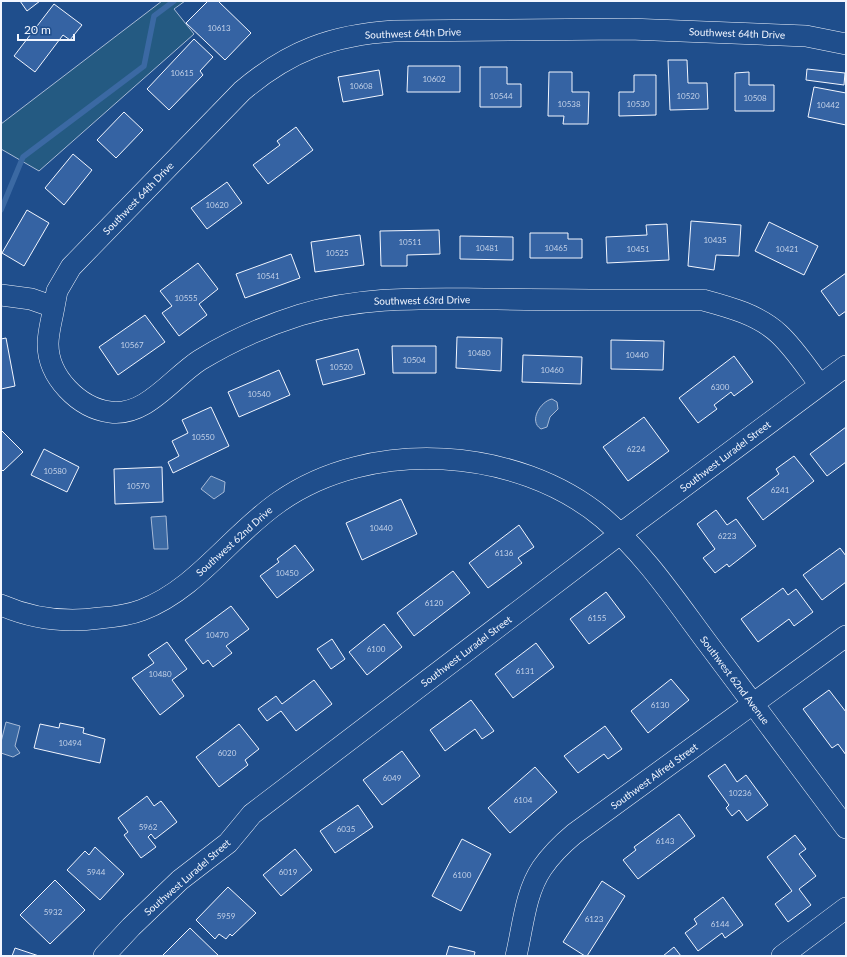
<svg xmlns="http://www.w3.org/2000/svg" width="847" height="957" viewBox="0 0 847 957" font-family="Lato,sans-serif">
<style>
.green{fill:#245a82;stroke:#a8bbd7}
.water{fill:#3b69a3;stroke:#a8bbd7}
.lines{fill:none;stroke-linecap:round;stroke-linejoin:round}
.stream{stroke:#3b69a3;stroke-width:5.5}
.building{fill:#3563a3;stroke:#f2f6ff}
.minor-casing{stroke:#f2f6ff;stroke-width:22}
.minor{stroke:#1f4e8c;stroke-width:21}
.labels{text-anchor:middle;stroke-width:3;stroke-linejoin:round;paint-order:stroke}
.number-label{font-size:8px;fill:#c3d1e8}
.street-label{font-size:10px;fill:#f2f6ff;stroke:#1f4e8c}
</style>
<rect width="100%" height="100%" fill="#1f4e8c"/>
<path class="green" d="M 162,1 L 185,1 L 174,9 L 194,34 L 39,171 L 1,149 L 1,124 Z"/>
<path class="water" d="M 552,399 L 557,402 L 558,409 L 550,417 L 547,427 L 541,429 C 528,421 541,401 552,399 Z
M 211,476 L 225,482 L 224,492 L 214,499 L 201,489 Z
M 166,516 L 168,549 L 154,549 L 151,517 Z
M 6,722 L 20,726 L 15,746 L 20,753 L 13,757 L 1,753 L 1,742 Z"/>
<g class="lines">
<path class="stream" d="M 1,210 L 23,157 L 144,66 L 154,16 L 174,1"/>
</g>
<path class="building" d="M 20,1 L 40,1 L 27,11 Z
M 208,1 L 218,1 L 251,33 L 225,60 L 186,23 Z
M 54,4 L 82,25 L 70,40 L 63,35 L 35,72 L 14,56 Z
M 194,39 L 213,57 L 200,71 L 203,75 L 169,110 L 147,89 Z
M 668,60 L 687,60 L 688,83 L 707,83 L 708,109 L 670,110 Z
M 408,66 L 460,66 L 460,92 L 407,92 Z
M 480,67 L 507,67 L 507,84 L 521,84 L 521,107 L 480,107 Z
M 807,69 L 845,73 L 844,85 L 806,80 Z
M 379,70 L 383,95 L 343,102 L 338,77 Z
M 549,72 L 572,72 L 572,92 L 589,92 L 588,124 L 563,124 L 564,116 L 548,116 Z
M 749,72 L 749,85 L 774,85 L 774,111 L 735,111 L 735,73 Z
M 634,75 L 656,75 L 656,115 L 619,116 L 619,92 L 634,92 Z
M 814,87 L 846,93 L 846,125 L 808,117 Z
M 124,112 L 143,130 L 116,158 L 97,140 Z
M 296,127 L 313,150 L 268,184 L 253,165 L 280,145 L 277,141 Z
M 73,154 L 92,170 L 64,205 L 45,188 Z
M 227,182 L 242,203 L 207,229 L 191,208 Z
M 27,210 L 49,223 L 24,266 L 2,253 Z
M 691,221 L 741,225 L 739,256 L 716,255 L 714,270 L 688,266 Z
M 769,222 L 818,246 L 804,275 L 755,251 Z
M 667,224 L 669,260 L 607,263 L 606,237 L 647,235 L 646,225 Z
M 439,230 L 440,254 L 407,255 L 407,266 L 381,266 L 380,231 Z
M 530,233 L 568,233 L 568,239 L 582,239 L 582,258 L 530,258 Z
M 360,235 L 364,265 L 315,272 L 311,242 Z
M 460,236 L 513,237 L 513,260 L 460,259 Z
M 291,254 L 300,278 L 245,298 L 236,274 Z
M 198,263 L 218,289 L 199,304 L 207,315 L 179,336 L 162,313 L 172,306 L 160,291 Z
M 846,273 L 846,311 L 839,316 L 821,291 Z
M 145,315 L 165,342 L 118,375 L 99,347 Z
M 457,337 L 502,338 L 501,371 L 456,368 Z
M 6,338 L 15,386 L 1,389 L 1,339 Z
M 611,340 L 664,341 L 663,370 L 611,369 Z
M 392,346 L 436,346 L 436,373 L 393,373 Z
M 358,349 L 365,374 L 323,385 L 316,360 Z
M 523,355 L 582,357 L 581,384 L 522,382 Z
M 734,356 L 753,382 L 734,396 L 731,392 L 714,405 L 717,409 L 698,423 L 679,398 Z
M 279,370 L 290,395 L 239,417 L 228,392 Z
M 211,407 L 229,446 L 173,473 L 168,462 L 179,456 L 172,441 L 188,433 L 182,420 Z
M 644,417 L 669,451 L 628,481 L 603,447 Z
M 846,427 L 846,462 L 827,476 L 810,454 Z
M 1,430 L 23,452 L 3,471 L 1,469 Z
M 44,449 L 79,467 L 67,492 L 31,475 Z
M 794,456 L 814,481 L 763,520 L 747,498 L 779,474 L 776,469 Z
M 162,467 L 163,502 L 115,504 L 114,469 Z
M 401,499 L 417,534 L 362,560 L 346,523 Z
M 716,510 L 727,525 L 736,519 L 756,546 L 729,567 L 727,564 L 715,573 L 703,558 L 715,549 L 697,524 Z
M 519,525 L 534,547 L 518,558 L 522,563 L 488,588 L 469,563 Z
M 295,545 L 314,570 L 277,598 L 260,576 L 279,562 L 277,559 Z
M 840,548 L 846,556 L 846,582 L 822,600 L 803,575 Z
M 453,571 L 470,593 L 414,636 L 397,613 Z
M 783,588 L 788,595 L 796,589 L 813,612 L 794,626 L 789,619 L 758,642 L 741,619 Z
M 606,592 L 625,617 L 589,644 L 570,619 Z
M 231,606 L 249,629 L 226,646 L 232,653 L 213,667 L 208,660 L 203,664 L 185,640 Z
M 384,624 L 402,647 L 367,675 L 349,652 Z
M 332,639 L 345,659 L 331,669 L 317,649 Z
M 167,642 L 187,669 L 172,680 L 184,696 L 160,715 L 132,678 L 154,663 L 148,655 Z
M 536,643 L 554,667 L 513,698 L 495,674 Z
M 671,679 L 689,700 L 648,733 L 631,711 Z
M 314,680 L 332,704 L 296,731 L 281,711 L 267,721 L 258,709 L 276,696 L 282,704 Z
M 829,690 L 846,712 L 846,755 L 838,744 L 832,748 L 803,709 Z
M 471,700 L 494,731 L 482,739 L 475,729 L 445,751 L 430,730 Z
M 60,723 L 84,728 L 83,733 L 105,739 L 100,763 L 34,748 L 40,724 L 59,728 Z
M 239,724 L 259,749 L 245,760 L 248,765 L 219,787 L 196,757 Z
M 605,726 L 622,749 L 608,759 L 604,754 L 578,773 L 564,756 Z
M 402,751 L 420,776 L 382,805 L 363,780 Z
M 725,764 L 737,782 L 746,775 L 768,805 L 747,821 L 739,810 L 732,816 L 726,808 L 729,805 L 708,776 Z
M 535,767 L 557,792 L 510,833 L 488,808 Z
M 147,796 L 154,806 L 161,801 L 177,822 L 155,839 L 151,834 L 148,837 L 156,847 L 141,858 L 124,835 L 128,832 L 118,818 Z
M 358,805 L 373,827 L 335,853 L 320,831 Z
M 679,814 L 695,836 L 638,879 L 623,860 L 636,850 L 634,847 Z
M 795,835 L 806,849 L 799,854 L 816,876 L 799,889 L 811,905 L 788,922 L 775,904 L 792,891 L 767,857 Z
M 462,839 L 491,854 L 461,911 L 432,896 Z
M 95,847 L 124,874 L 100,900 L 67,870 L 85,851 L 89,855 Z
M 295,849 L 312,870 L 281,896 L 263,875 Z
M 55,880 L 85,910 L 50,944 L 20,915 Z
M 602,881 L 625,896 L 587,956 L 585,956 L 563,942 Z
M 228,887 L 256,913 L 232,936 L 230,934 L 226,939 L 219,934 L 215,939 L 196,920 Z
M 723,897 L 743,925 L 725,938 L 722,933 L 698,951 L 685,933 L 697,924 L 694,919 Z
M 190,928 L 219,956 L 162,956 Z
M 449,946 L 475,952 L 474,956 L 446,956 Z
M 674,947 L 681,956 L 663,956 Z
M 15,948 L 39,956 L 12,956 Z"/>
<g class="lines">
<g class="minor-casing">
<path id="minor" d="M 1,295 L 31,299 L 54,307 L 57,291 L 71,267 L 242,91 C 289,51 332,35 394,31 L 629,29 L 806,36 L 846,44
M 54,307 C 52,319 48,332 48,344 C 48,377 79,408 110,412 C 146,417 172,378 200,360 C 231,341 265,326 300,315 C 367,295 428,299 497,299 C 565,300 634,300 703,300 C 729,307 759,315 779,334 C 795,349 807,368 820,385
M 1,605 C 33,619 65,623 100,618 C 113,617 129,615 142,610 C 197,589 231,535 279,502 C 371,437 518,447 603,518 C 645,554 676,601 709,645 C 754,706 800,767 846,828
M 104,956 L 131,927 L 180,880 L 228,843 L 252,814 L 620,534 L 846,366
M 516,956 C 523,927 525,893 542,868 C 551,855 562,844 574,834 L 846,636
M 782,956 L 846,908"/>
</g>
<use href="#minor" class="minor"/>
</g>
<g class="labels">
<g class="number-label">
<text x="219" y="31">10613</text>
<text x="182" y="76">10615</text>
<text x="434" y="82">10602</text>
<text x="361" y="89">10608</text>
<text x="501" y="99">10544</text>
<text x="688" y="99">10520</text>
<text x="755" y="101">10508</text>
<text x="569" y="107">10538</text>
<text x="638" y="107">10530</text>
<text x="828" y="108">10442</text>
<text x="217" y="208">10620</text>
<text x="715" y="243">10435</text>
<text x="410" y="245">10511</text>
<text x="487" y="251">10481</text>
<text x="556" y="251">10465</text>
<text x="638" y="252">10451</text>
<text x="787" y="252">10421</text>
<text x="337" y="256">10525</text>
<text x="268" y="279">10541</text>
<text x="186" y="301">10555</text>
<text x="132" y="348">10567</text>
<text x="479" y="356">10480</text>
<text x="637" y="358">10440</text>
<text x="414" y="363">10504</text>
<text x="341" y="370">10520</text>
<text x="552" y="373">10460</text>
<text x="720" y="390">6300</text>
<text x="259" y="397">10540</text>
<text x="203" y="440">10550</text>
<text x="636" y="452">6224</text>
<text x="55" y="474">10580</text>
<text x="138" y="489">10570</text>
<text x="780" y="493">6241</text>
<text x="381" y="531">10440</text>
<text x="727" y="539">6223</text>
<text x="504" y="556">6136</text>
<text x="287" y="576">10450</text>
<text x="434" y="606">6120</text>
<text x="597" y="621">6155</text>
<text x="217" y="638">10470</text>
<text x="376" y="652">6100</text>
<text x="525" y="674">6131</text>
<text x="160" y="677">10480</text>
<text x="660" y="708">6130</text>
<text x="70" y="746">10494</text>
<text x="227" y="756">6020</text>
<text x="392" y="781">6049</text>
<text x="740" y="796">10236</text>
<text x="523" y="803">6104</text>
<text x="148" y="830">5962</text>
<text x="346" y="832">6035</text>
<text x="665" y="844">6143</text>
<text x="96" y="875">5944</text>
<text x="288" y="875">6019</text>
<text x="462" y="878">6100</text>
<text x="53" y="915">5932</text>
<text x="226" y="919">5959</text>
<text x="594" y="922">6123</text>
<text x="720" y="927">6144</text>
</g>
<g class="street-label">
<text transform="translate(413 33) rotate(-2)" y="4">Southwest 64th Drive</text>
<text transform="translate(737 33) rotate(2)" y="4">Southwest 64th Drive</text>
<text transform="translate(138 198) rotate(-46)" y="4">Southwest 64th Drive</text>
<text transform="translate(422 300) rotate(-1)" y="4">Southwest 63rd Drive</text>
<text transform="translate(725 456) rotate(-37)" y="4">Southwest Luradel Street</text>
<text transform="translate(234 541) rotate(-42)" y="4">Southwest 62nd Drive</text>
<text transform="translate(466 651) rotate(-37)" y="4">Southwest Luradel Street</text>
<text transform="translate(735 680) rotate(53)" y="4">Southwest 62nd Avenue</text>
<text transform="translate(654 776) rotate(-36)" y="4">Southwest Alfred Street</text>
<text transform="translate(187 877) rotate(-41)" y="4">Southwest Luradel Street</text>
</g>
</g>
<rect width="847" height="957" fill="none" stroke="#f2f6ff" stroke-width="4"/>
<path d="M18 34v6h56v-6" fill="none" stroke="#f2f6ff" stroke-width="2"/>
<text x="24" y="34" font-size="12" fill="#f2f6ff" stroke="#1f4e8c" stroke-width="3" paint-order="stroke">20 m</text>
</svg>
